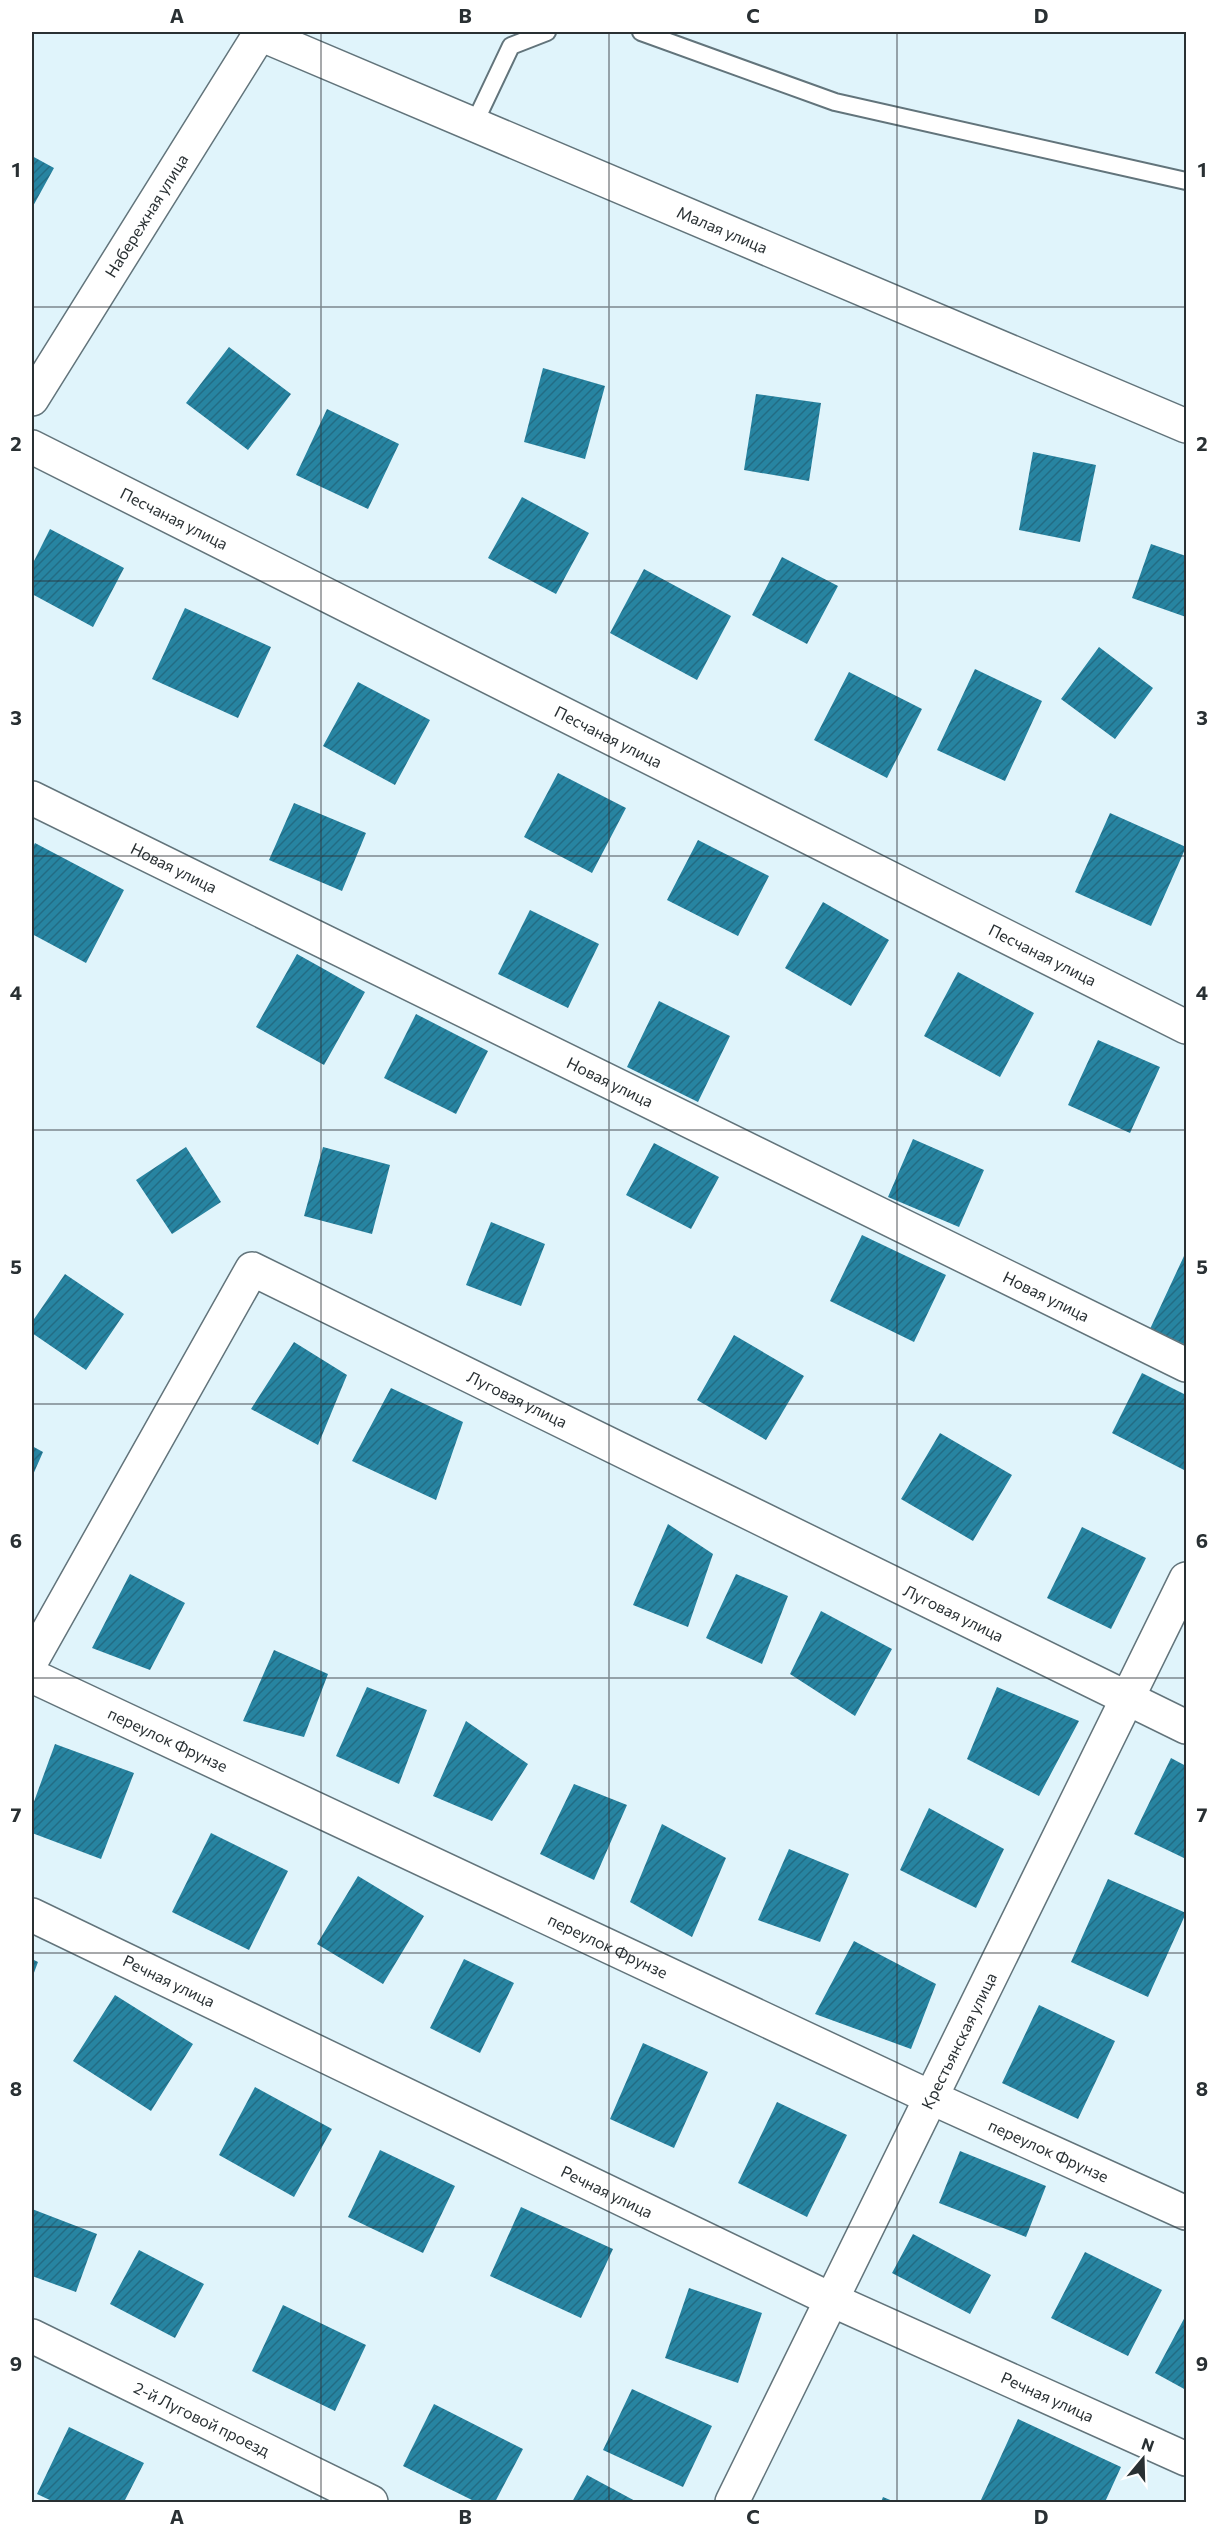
<svg xmlns="http://www.w3.org/2000/svg" width="1218" height="2534" viewBox="0 0 1218 2534" font-family="Commissioner,sans-serif">
<style>
.building{fill:url(#building-hatch)}
.lines{fill:none;stroke-linecap:round;stroke-linejoin:round}
.service-casing{stroke:#62747b;stroke-width:20}
.minor-casing{stroke:#62747b;stroke-width:36}
.service{stroke:#fff;stroke-width:16}
.minor{stroke:#fff;stroke-width:33}
.grid{fill:none;stroke:#293033;stroke-width:1.5;stroke-opacity:0.55}
.labels{text-anchor:middle;stroke-width:4.5;stroke-linejoin:round;paint-order:stroke}
.street-label{font-size:16px;fill:#293033;stroke:#fff}
.neatline{fill:none;stroke:#293033;stroke-width:2}
.grid-label{font-size:20px;text-anchor:middle;font-weight:bold;fill:#293033}
</style>
<defs>
<pattern id="building-hatch" width="6" height="6" patternUnits="userSpaceOnUse" patternTransform="scale(1.5)"><rect width="6" height="6" fill="#2784a1"/><path d="M-1 1l2-2M0 6l6-6M5 7l2-2" fill="none" stroke="#226c84"/></pattern>
</defs>
<rect width="100%" height="100%" fill="#e0f4fb"/>
<path class="building" d="M 32,156 L 54,168 L 32,208 Z
M 229,347 L 291,394 L 248,450 L 186,403 Z
M 543,368 L 605,386 L 585,459 L 524,442 Z
M 756,394 L 821,403 L 809,481 L 744,470 Z
M 327,409 L 399,444 L 368,509 L 296,475 Z
M 1033,452 L 1096,465 L 1080,542 L 1019,530 Z
M 522,497 L 589,533 L 556,594 L 488,558 Z
M 50,529 L 124,568 L 93,627 L 32,594 L 32,565 Z
M 1151,544 L 1186,556 L 1186,617 L 1132,598 Z
M 782,557 L 838,586 L 807,644 L 752,615 Z
M 644,569 L 731,616 L 697,680 L 610,633 Z
M 185,608 L 271,647 L 238,718 L 152,679 Z
M 1099,647 L 1153,688 L 1115,739 L 1061,699 Z
M 975,669 L 1042,701 L 1005,781 L 937,750 Z
M 849,672 L 922,709 L 887,778 L 814,740 Z
M 358,682 L 430,720 L 395,785 L 323,746 Z
M 558,773 L 626,808 L 592,873 L 524,837 Z
M 294,803 L 366,833 L 342,891 L 269,860 Z
M 1110,813 L 1186,847 L 1151,926 L 1075,892 Z
M 698,840 L 769,876 L 738,936 L 667,900 Z
M 35,843 L 124,890 L 86,963 L 32,934 L 32,849 Z
M 823,902 L 889,940 L 851,1006 L 785,968 Z
M 530,910 L 599,944 L 568,1008 L 498,974 Z
M 297,954 L 365,992 L 324,1065 L 256,1027 Z
M 958,972 L 1034,1013 L 1000,1077 L 924,1036 Z
M 659,1001 L 730,1036 L 698,1102 L 627,1067 Z
M 416,1014 L 488,1051 L 456,1114 L 384,1078 Z
M 1098,1040 L 1160,1067 L 1130,1133 L 1068,1105 Z
M 913,1139 L 984,1170 L 959,1227 L 888,1197 Z
M 654,1143 L 719,1177 L 691,1229 L 626,1195 Z
M 186,1147 L 221,1202 L 172,1234 L 136,1180 Z
M 323,1147 L 390,1165 L 372,1234 L 304,1216 Z
M 491,1222 L 545,1244 L 521,1306 L 466,1285 Z
M 862,1235 L 946,1275 L 914,1342 L 830,1301 Z
M 1184,1256 L 1186,1257 L 1186,1345 L 1150,1329 Z
M 65,1274 L 124,1314 L 86,1370 L 32,1333 L 32,1322 Z
M 734,1335 L 804,1376 L 766,1440 L 697,1400 Z
M 294,1342 L 347,1375 L 318,1445 L 251,1409 Z
M 1142,1373 L 1186,1395 L 1186,1471 L 1112,1433 Z
M 391,1388 L 463,1422 L 436,1500 L 352,1461 Z
M 940,1433 L 1012,1475 L 973,1541 L 901,1499 Z
M 32,1446 L 43,1452 L 32,1477 Z
M 668,1524 L 713,1554 L 688,1627 L 633,1605 Z
M 1082,1527 L 1146,1558 L 1111,1629 L 1047,1598 Z
M 130,1574 L 185,1603 L 150,1670 L 92,1648 Z
M 736,1574 L 788,1596 L 762,1664 L 706,1638 Z
M 821,1611 L 892,1649 L 855,1716 L 790,1674 Z
M 274,1650 L 328,1674 L 304,1737 L 243,1721 Z
M 367,1687 L 427,1710 L 399,1784 L 336,1756 Z
M 997,1687 L 1079,1721 L 1039,1796 L 967,1759 Z
M 466,1721 L 528,1764 L 492,1821 L 433,1796 Z
M 55,1744 L 134,1773 L 101,1859 L 32,1833 L 32,1807 Z
M 1171,1758 L 1186,1766 L 1186,1859 L 1134,1834 Z
M 574,1784 L 627,1805 L 594,1880 L 540,1854 Z
M 929,1808 L 1004,1849 L 976,1908 L 900,1870 Z
M 662,1824 L 726,1858 L 692,1937 L 630,1902 Z
M 211,1833 L 288,1871 L 249,1950 L 172,1912 Z
M 789,1849 L 849,1874 L 820,1942 L 758,1920 Z
M 358,1876 L 424,1916 L 383,1984 L 317,1944 Z
M 1108,1879 L 1186,1913 L 1148,1997 L 1071,1962 Z
M 854,1941 L 936,1984 L 911,2049 L 815,2014 Z
M 32,1959 L 38,1962 L 32,1978 Z
M 464,1959 L 514,1983 L 480,2053 L 430,2028 Z
M 115,1995 L 193,2044 L 151,2111 L 73,2061 Z
M 1039,2005 L 1115,2041 L 1078,2119 L 1002,2083 Z
M 643,2043 L 708,2072 L 674,2148 L 610,2119 Z
M 255,2087 L 332,2129 L 294,2197 L 219,2155 Z
M 777,2102 L 847,2135 L 807,2217 L 738,2183 Z
M 380,2150 L 455,2186 L 423,2253 L 348,2217 Z
M 960,2151 L 1046,2186 L 1026,2237 L 939,2203 Z
M 521,2207 L 613,2249 L 581,2318 L 490,2276 Z
M 32,2209 L 97,2234 L 76,2292 L 32,2276 Z
M 913,2234 L 991,2275 L 970,2314 L 892,2273 Z
M 139,2250 L 204,2284 L 175,2338 L 110,2304 Z
M 1085,2252 L 1162,2290 L 1128,2356 L 1051,2318 Z
M 689,2288 L 762,2313 L 738,2383 L 665,2358 Z
M 283,2305 L 366,2345 L 335,2411 L 252,2371 Z
M 1186,2315 L 1186,2390 L 1155,2373 Z
M 632,2389 L 712,2426 L 683,2487 L 603,2450 Z
M 434,2404 L 523,2449 L 495,2502 L 476,2502 L 403,2466 Z
M 1018,2419 L 1121,2467 L 1105,2502 L 980,2502 Z
M 69,2427 L 144,2463 L 124,2502 L 54,2502 L 37,2494 Z
M 587,2475 L 637,2502 L 572,2502 Z
M 883,2497 L 895,2502 L 881,2502 Z"/>
<g class="lines">
<g class="service-casing">
<path id="service" d="M 641,32 L 835,102 L 1186,181
M 474,124 L 511,46 L 547,32"/>
</g>
<g class="minor-casing">
<g id="minor">
<path id="s1" d="M 260,34 L 1186,426"/>
<path id="s2" d="M 32,399 L 261,32"/>
<path id="s3" d="M 32,447 L 1186,1027"/>
<path id="s4" d="M 32,798 L 1186,1365"/>
<path id="s5" d="M 32,1660 L 252,1269 L 1186,1727"/>
<path id="s6" d="M 32,1676 L 932,2098 L 1186,2213"/>
<path id="s7" d="M 32,1915 L 832,2300 L 1186,2459"/>
<path id="s8" d="M 32,2336 L 371,2502"/>
<path id="s9" d="M 732,2502 L 1186,1579"/>
</g>
</g>
<use href="#service" class="service"/>
<use href="#minor" class="minor"/>
</g>
<path class="grid" d="M 321,32 L 321,2502M 609,32 L 609,2502M 897,32 L 897,2502M 32,307 L 1186,307M 32,581 L 1186,581M 32,856 L 1186,856M 32,1130 L 1186,1130M 32,1404 L 1186,1404M 32,1678 L 1186,1678M 32,1953 L 1186,1953M 32,2227 L 1186,2227"/>
<g class="labels">
<g class="street-label">
<text dy="6" stroke="none"><textPath href="#s2" startOffset="216">Набережная улица</textPath></text>
<text dy="6" stroke="none"><textPath href="#s1" startOffset="502">Малая улица</textPath></text>
<text dy="6" stroke="none"><textPath href="#s3" startOffset="159">Песчаная улица</textPath></text>
<text dy="6" stroke="none"><textPath href="#s3" startOffset="645">Песчаная улица</textPath></text>
<text dy="6" stroke="none"><textPath href="#s4" startOffset="158">Новая улица</textPath></text>
<text dy="6" stroke="none"><textPath href="#s3" startOffset="1131">Песчаная улица</textPath></text>
<text dy="6" stroke="none"><textPath href="#s4" startOffset="644">Новая улица</textPath></text>
<text dy="6" stroke="none"><textPath href="#s4" startOffset="1130">Новая улица</textPath></text>
<text dy="6" stroke="none"><textPath href="#s5" startOffset="744">Луговая улица</textPath></text>
<text dy="6" stroke="none"><textPath href="#s5" startOffset="1230">Луговая улица</textPath></text>
<text dy="6" stroke="none"><textPath href="#s6" startOffset="150">переулок Фрунзе</textPath></text>
<text dy="6" stroke="none"><textPath href="#s6" startOffset="636">переулок Фрунзе</textPath></text>
<text dy="6" stroke="none"><textPath href="#s7" startOffset="152">Речная улица</textPath></text>
<text dy="6" stroke="none"><textPath href="#s9" startOffset="514">Крестьянская улица</textPath></text>
<text dy="6" stroke="none"><textPath href="#s6" startOffset="1122">переулок Фрунзе</textPath></text>
<text dy="6" stroke="none"><textPath href="#s7" startOffset="638">Речная улица</textPath></text>
<text dy="6" stroke="none"><textPath href="#s7" startOffset="1124">Речная улица</textPath></text>
<text dy="6" stroke="none"><textPath href="#s8" startOffset="189">2-й Луговой проезд</textPath></text>
</g>
</g>
<rect width="1218" height="2534" fill="none" stroke="#ffffff" stroke-width="66"/>
<g transform="translate(1143 2459) rotate(19)" stroke="#ffffff" stroke-width="4.5" paint-order="stroke">
<path d="M0-4.5L10 22L0 15L-10 22Z" fill="#293033"/>
<text y="-9" font-size="16" font-weight="bold" text-anchor="middle" fill="#293033">N</text>
</g>
<rect x="33" y="33" width="1152" height="2468" class="neatline"/>
<g class="grid-label">
<text x="177" y="23">A</text>
<text x="465" y="23">B</text>
<text x="753" y="23">C</text>
<text x="1041" y="23">D</text>
<text x="16" y="177">1</text>
<text x="1202" y="177">1</text>
<text x="16" y="451">2</text>
<text x="1202" y="451">2</text>
<text x="16" y="725">3</text>
<text x="1202" y="725">3</text>
<text x="16" y="1000">4</text>
<text x="1202" y="1000">4</text>
<text x="16" y="1274">5</text>
<text x="1202" y="1274">5</text>
<text x="16" y="1548">6</text>
<text x="1202" y="1548">6</text>
<text x="16" y="1822">7</text>
<text x="1202" y="1822">7</text>
<text x="16" y="2096">8</text>
<text x="1202" y="2096">8</text>
<text x="16" y="2371">9</text>
<text x="1202" y="2371">9</text>
<text x="177" y="2524">A</text>
<text x="465" y="2524">B</text>
<text x="753" y="2524">C</text>
<text x="1041" y="2524">D</text>
</g>
</svg>
